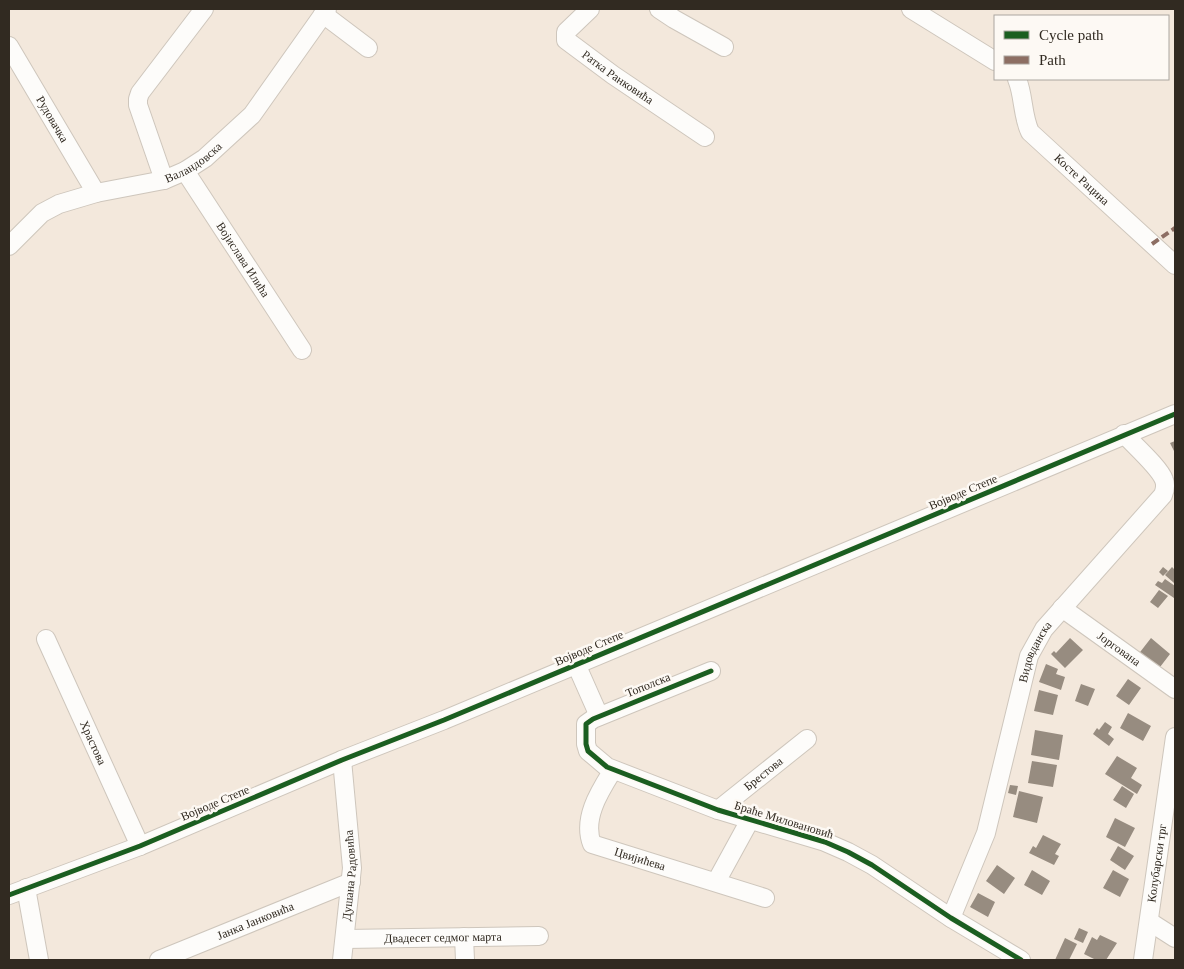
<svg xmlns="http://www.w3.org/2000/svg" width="1184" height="969" viewBox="0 0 1184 969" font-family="Georgia,serif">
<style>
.building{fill:#978c80}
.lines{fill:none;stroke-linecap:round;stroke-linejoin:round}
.minor-casing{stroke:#cec6bc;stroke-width:20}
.minor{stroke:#fdfcfa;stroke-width:18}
.quiet{stroke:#8d6e63;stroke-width:4;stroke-dasharray:8 4;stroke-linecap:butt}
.cycleway-casing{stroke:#fdf9f4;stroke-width:8}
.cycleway{stroke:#1b5e20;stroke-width:5}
.labels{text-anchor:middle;stroke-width:5;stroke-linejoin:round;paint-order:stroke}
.street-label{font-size:12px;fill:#312a21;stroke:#fdf9f4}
</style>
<rect width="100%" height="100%" fill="#f3e8dc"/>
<path class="building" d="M 1175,441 L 1175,453 L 1170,443 Z
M 1163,567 L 1168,571 L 1163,576 L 1159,572 Z
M 1172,567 L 1175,570 L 1175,581 L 1174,583 L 1165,575 Z
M 1165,579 L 1175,586 L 1174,598 L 1155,585 L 1158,581 L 1162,583 Z
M 1159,590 L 1168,596 L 1158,608 L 1150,602 Z
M 1070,638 L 1083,650 L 1065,668 L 1051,654 L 1054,651 L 1056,653 Z
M 1151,638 L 1170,654 L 1157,671 L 1137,656 Z
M 1046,664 L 1058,669 L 1056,674 L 1065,677 L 1061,690 L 1039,682 Z
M 1128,679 L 1141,688 L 1129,705 L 1116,696 Z
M 1081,684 L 1095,689 L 1088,706 L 1075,701 Z
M 1039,690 L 1058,695 L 1053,715 L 1034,711 Z
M 1128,713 L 1151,726 L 1143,741 L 1120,728 Z
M 1105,722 L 1112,727 L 1108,734 L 1114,739 L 1109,746 L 1093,734 L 1097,728 L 1099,730 Z
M 1035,730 L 1063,735 L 1059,760 L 1031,755 Z
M 1117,756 L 1137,768 L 1131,778 L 1142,785 L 1137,794 L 1105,774 Z
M 1032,761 L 1057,765 L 1053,787 L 1028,783 Z
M 1010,785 L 1018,786 L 1016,795 L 1008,793 Z
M 1122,786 L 1134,794 L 1126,808 L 1113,800 Z
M 1019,791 L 1043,797 L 1037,823 L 1013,817 Z
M 1115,818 L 1135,828 L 1125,847 L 1106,837 Z
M 1043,835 L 1061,844 L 1055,854 L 1059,856 L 1054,865 L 1029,853 L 1033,846 L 1036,848 Z
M 1118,846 L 1134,856 L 1125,870 L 1110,860 Z
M 997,865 L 1015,878 L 1004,894 L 986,881 Z
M 1032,870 L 1050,881 L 1042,895 L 1024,885 Z
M 1113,870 L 1129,879 L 1120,897 L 1103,888 Z
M 978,893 L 995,902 L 988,917 L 970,907 Z
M 1079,928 L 1088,932 L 1083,943 L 1074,939 Z
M 1100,935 L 1117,943 L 1106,960 L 1096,960 L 1084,954 L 1092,937 L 1097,940 Z
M 1065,938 L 1077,944 L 1069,960 L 1055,960 Z"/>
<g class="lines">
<g class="minor-casing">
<g id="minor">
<path id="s1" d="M 590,9 L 566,32 L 566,40 L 613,75 L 705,137"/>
<path d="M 659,9 L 674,19 L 724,47"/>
<path d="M 911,9 L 995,61"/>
<path d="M 323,14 L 368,48"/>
<path id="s2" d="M 9,46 L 96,193"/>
<path id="s3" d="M 1017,79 C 1024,96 1022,115 1030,132 L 1175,265"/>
<path id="s4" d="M 185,171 L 302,350"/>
<path d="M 164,180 L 138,105 L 138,99 L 140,93 L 204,9"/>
<path id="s5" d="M 9,246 L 42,213 L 59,204 L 96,193 L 164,180 L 185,171 L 205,158 L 252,115 L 327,9"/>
<path id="s6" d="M 1062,608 L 1175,689"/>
<path id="s7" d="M 46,639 L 140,846"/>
<path d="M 576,664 L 599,716"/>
<path d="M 711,671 L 593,719 L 586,724 L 586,744 L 588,751 L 607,767 L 718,810 L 825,842 L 848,852 L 872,865 L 951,918 L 1021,960"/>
<path id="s8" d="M 613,770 C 600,791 582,818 592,844 L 765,898"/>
<path id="s9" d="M 718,810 L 807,739"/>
<path d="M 716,882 L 750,820"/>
<path d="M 26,888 L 39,960"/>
<path d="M 9,895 L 140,846 L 342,760 L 444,720 L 1175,414"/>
<path id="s10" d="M 951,918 L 986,833 L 1029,656 L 1044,629 L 1163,495 C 1165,490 1166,485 1164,480 C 1160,468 1134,445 1124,434"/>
<path d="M 1150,922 L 1175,938"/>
<path d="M 464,937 L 465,960"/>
<path id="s11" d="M 345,939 L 539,936"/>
<path id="s12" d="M 159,960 L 351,882"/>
<path id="s13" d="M 342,960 L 352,868 L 342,760"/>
<path id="s14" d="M 1143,960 L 1175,737"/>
</g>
</g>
<use href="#minor" class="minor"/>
<path class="quiet" d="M 1152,244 L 1175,228"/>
<g class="cycleway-casing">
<path id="cycleway" d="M 711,671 L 593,719 L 586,724 L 586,744 L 588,751 L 607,767 L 718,810 L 825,842 L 848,852 L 872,865 L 951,918 L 1021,960
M 9,895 L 140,846 L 342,760 L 444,720 L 1175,414"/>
</g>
<use href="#cycleway" class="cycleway"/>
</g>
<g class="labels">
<g class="street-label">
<text dy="4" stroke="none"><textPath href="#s1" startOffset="105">Ратка Ранковића</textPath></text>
<text dy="4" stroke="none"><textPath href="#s2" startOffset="85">Рудовачка</textPath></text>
<text dy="4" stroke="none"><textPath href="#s5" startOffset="208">Валандовска</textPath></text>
<text dy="4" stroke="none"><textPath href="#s3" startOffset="125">Косте Рацина</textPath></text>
<text dy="4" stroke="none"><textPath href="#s4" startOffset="106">Војислава Илића</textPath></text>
<text transform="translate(963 492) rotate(-23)" y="4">Војводе Степе</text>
<text transform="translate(589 648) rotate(-23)" y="4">Војводе Степе</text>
<text dy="4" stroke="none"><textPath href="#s6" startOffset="70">Јоргована</textPath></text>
<text dy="4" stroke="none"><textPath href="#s10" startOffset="280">Видовданска</textPath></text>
<text transform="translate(648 685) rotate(-22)" y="4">Тополска</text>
<text dy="4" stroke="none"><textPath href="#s7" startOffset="114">Храстова</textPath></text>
<text dy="4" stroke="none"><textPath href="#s9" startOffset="58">Брестова</textPath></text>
<text transform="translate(215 803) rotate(-23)" y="4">Војводе Степе</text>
<text transform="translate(784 820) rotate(17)" y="4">Браће Миловановић</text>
<text dy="4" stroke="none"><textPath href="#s8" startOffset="130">Цвијићева</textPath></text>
<text dy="4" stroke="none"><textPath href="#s14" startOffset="98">Колубарски трг</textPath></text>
<text dy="4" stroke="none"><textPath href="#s13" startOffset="85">Душана Радовића</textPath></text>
<text dy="4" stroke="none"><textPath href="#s12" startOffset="104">Јанка Јанковића</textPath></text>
<text dy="4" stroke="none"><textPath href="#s11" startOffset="98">Двадесет седмог марта</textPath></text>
</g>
</g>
<rect width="1184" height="969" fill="none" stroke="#312a21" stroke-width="20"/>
<rect x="994" y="15" width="175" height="65" fill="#fdf9f4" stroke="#aba6a0"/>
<rect x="1004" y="31" width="25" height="8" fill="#1b5e20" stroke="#aba6a0"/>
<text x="1039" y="40" font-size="15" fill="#312a21">Cycle path</text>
<rect x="1004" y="56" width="25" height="8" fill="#8d6e63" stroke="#aba6a0"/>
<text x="1039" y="65" font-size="15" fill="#312a21">Path</text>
</svg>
